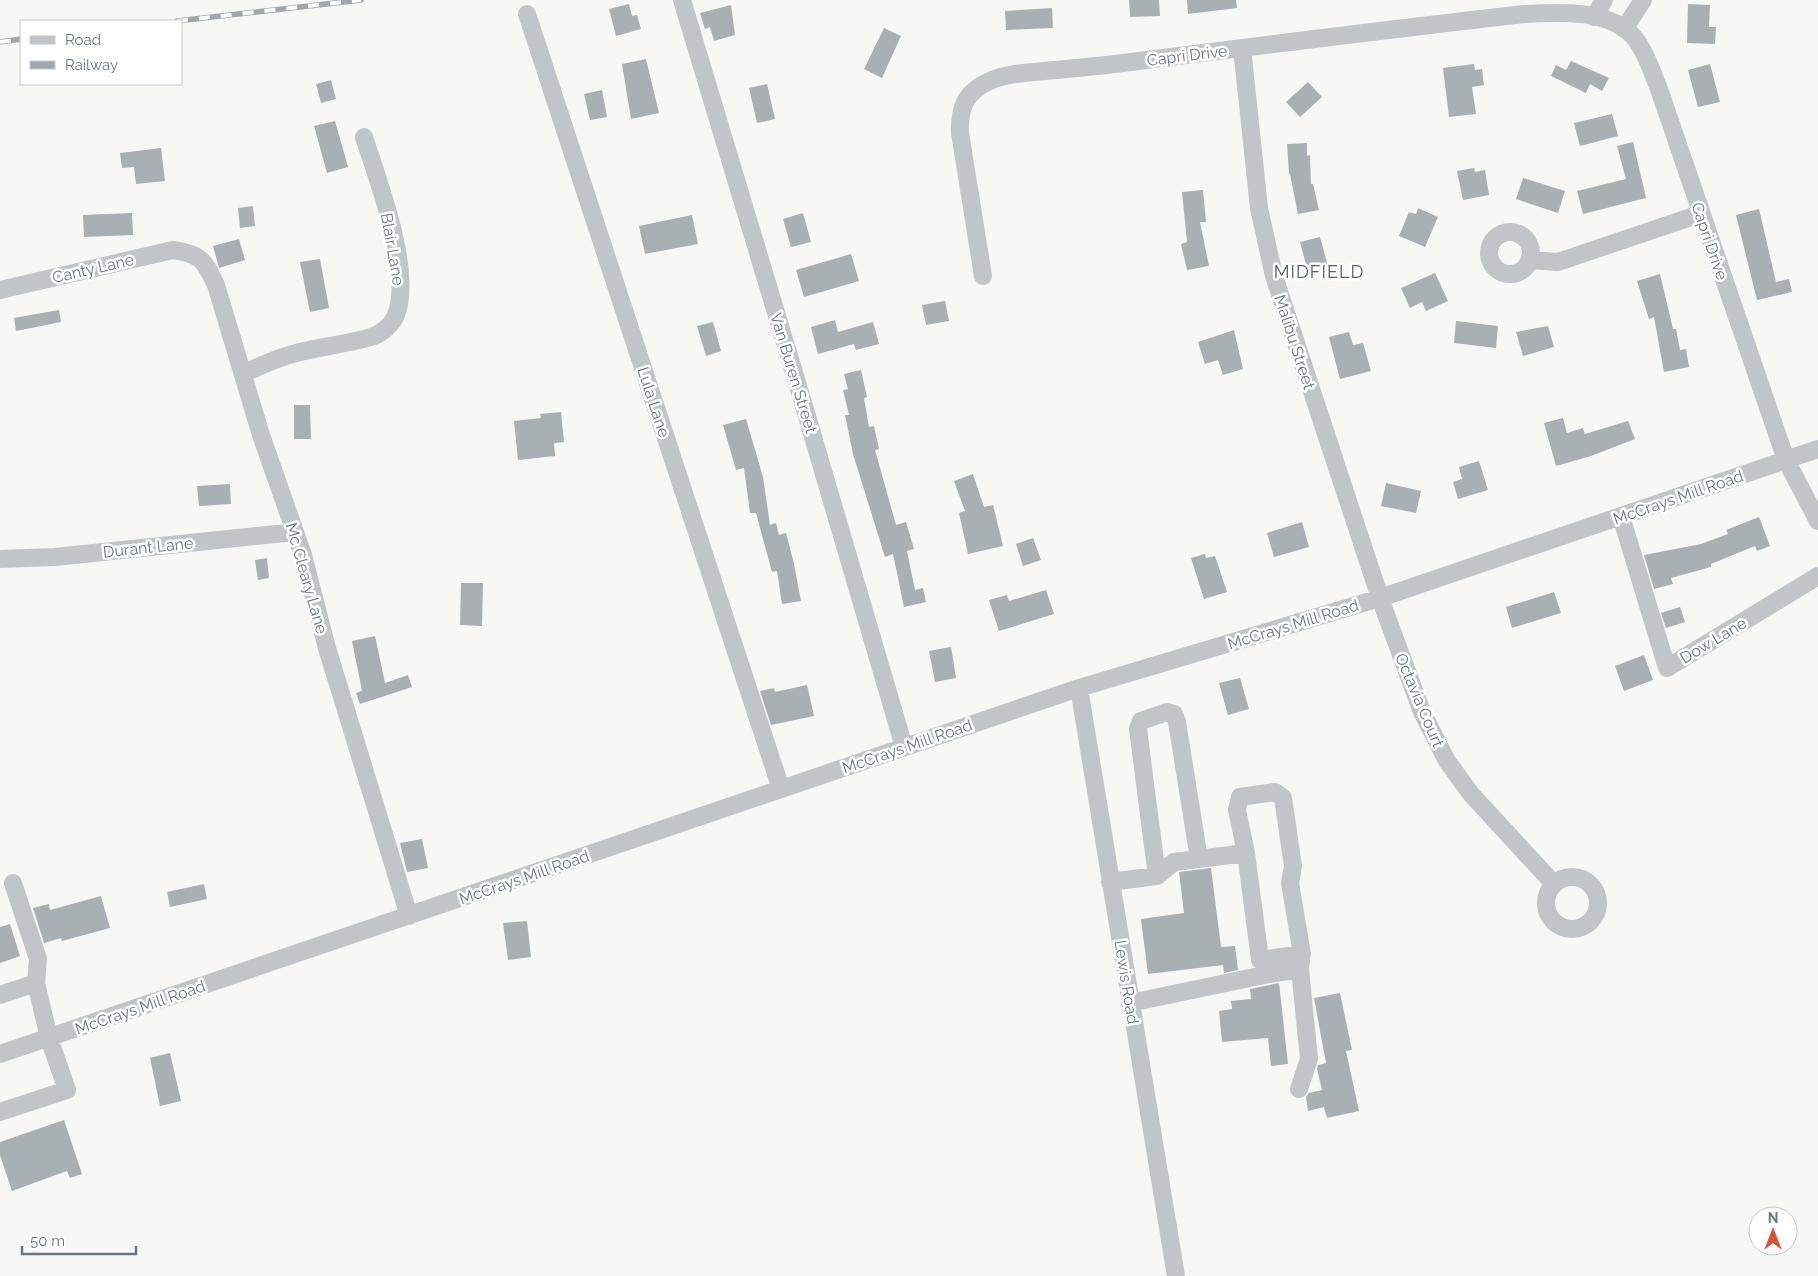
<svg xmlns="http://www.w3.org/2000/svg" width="1818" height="1276" viewBox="0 0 1818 1276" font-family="Raleway,sans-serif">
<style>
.building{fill:#a8b0b4}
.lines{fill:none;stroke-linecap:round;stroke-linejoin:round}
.minor{stroke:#c1c5c8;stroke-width:18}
.rail-casing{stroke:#a0a7ac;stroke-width:5.5}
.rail{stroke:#fff;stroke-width:4;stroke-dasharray:11;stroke-linecap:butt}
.labels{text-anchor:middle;stroke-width:5;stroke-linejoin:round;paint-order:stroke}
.street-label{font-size:16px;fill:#687883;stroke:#fff}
.neighbourhood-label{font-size:18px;letter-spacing:1px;fill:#556169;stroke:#fff}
</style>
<rect width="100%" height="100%" fill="#f7f7f4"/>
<path class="building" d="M 1129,0 L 1159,0 L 1160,16 L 1130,17 Z
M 1187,0 L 1236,0 L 1237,8 L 1188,14 Z
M 629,4 L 632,16 L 637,15 L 641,29 L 616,36 L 609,9 Z
M 1688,4 L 1710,5 L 1709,27 L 1716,27 L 1715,44 L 1687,43 Z
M 731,5 L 735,35 L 714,41 L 710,27 L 705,29 L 700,13 Z
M 1052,8 L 1053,28 L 1006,30 L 1005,11 Z
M 884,28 L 901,36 L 882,78 L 864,69 Z
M 646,59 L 659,113 L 631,119 L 622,64 Z
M 1571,61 L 1609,78 L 1602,91 L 1590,84 L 1586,93 L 1551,76 L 1556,65 L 1566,70 Z
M 1474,64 L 1475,70 L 1482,69 L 1484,85 L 1472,87 L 1476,114 L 1449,117 L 1443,68 Z
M 1710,64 L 1720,102 L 1698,107 L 1688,70 Z
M 331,80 L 336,99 L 321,103 L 316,84 Z
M 1308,82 L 1322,97 L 1300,117 L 1286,102 Z
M 767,84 L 775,119 L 757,123 L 749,88 Z
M 602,90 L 607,117 L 590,120 L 584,94 Z
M 1612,114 L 1618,136 L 1580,146 L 1574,123 Z
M 335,121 L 348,167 L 327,173 L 314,126 Z
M 1633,142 L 1646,198 L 1583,214 L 1577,191 L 1626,179 L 1617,146 Z
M 1307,143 L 1307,156 L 1310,155 L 1311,184 L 1313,184 L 1319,210 L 1298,214 L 1290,174 L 1289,174 L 1287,144 Z
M 161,148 L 165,181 L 136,184 L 134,167 L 122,168 L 120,153 Z
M 1474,168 L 1475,172 L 1485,170 L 1489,195 L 1463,200 L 1457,171 Z
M 1523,178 L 1565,191 L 1558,213 L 1516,199 Z
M 1203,190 L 1206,222 L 1200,222 L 1209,266 L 1187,270 L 1181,244 L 1187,242 L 1182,192 Z
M 253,206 L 255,226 L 240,228 L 238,208 Z
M 1418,208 L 1438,217 L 1425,247 L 1399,236 L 1409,212 L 1416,214 Z
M 1759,209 L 1776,282 L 1789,279 L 1792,292 L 1757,300 L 1736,215 Z
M 132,213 L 133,235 L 84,237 L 83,215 Z
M 803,213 L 811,242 L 791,247 L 783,219 Z
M 692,215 L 698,244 L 645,254 L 639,226 Z
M 1320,237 L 1328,266 L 1308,272 L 1300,242 Z
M 239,239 L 245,260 L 219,268 L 213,246 Z
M 851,254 L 859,281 L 804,297 L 796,270 Z
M 320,259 L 329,308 L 310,312 L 300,262 Z
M 1435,273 L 1448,301 L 1426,311 L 1422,302 L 1410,308 L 1401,288 Z
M 1660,274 L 1673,329 L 1676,329 L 1680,350 L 1686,349 L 1689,367 L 1664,372 L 1654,317 L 1649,319 L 1637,281 Z
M 945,301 L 949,321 L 926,325 L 922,305 Z
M 59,310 L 61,322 L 16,331 L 14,318 Z
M 835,320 L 838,332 L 873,322 L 879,344 L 856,350 L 854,344 L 818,354 L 811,327 Z
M 1456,321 L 1498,326 L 1496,348 L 1454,343 Z
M 713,322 L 721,351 L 706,356 L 697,326 Z
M 1548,326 L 1554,347 L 1523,356 L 1516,332 Z
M 1234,330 L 1243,369 L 1223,375 L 1218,360 L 1205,364 L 1198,342 Z
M 1349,332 L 1353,345 L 1363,343 L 1371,371 L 1340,379 L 1329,337 Z
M 861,370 L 867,397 L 864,398 L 869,427 L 874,426 L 879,449 L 875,450 L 896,525 L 906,522 L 914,549 L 907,551 L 915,590 L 923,588 L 926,602 L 904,607 L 893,554 L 885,557 L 853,454 L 845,415 L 849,415 L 843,390 L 848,389 L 844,374 Z
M 294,405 L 310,405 L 311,439 L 294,439 Z
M 561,412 L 564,442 L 554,443 L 555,456 L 518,460 L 514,421 L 541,418 L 540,414 Z
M 1563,418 L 1567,433 L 1583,428 L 1585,434 L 1628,421 L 1635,439 L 1591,456 L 1556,466 L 1544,423 Z
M 746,419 L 763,477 L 770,525 L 776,523 L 779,535 L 786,533 L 794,564 L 801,601 L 782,604 L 777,571 L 772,572 L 756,513 L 750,513 L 744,468 L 736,470 L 723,425 Z
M 1479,461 L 1488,490 L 1458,499 L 1453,482 L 1462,479 L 1459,467 Z
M 973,474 L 984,507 L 993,505 L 1003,546 L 968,554 L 959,513 L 965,511 L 954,481 Z
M 1386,483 L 1421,491 L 1416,513 L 1381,506 Z
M 230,484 L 231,504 L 199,506 L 197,486 Z
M 1759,517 L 1770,546 L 1757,551 L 1755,546 L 1711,564 L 1711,567 L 1671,578 L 1673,584 L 1654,589 L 1644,555 L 1701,544 L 1728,534 L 1726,530 Z
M 1302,522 L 1309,547 L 1274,557 L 1267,533 Z
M 1033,538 L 1041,560 L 1023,566 L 1016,544 Z
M 1205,554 L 1206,558 L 1215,556 L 1227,592 L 1204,599 L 1191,558 Z
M 267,558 L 269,578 L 258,580 L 255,560 Z
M 461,583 L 483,583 L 482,626 L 460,625 Z
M 1046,590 L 1054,614 L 999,631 L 989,600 L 1007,595 L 1009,601 Z
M 1554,592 L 1561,613 L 1512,628 L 1506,607 Z
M 1680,607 L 1685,622 L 1666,628 L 1661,613 Z
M 375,636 L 385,683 L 408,675 L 412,687 L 360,704 L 356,693 L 362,691 L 352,641 Z
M 951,647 L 956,678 L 935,682 L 929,651 Z
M 1644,655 L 1653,680 L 1624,691 L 1615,666 Z
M 1240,678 L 1249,709 L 1228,715 L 1219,683 Z
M 807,685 L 814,716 L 771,725 L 760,691 L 774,688 L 775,692 Z
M 422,839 L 428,868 L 407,872 L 400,843 Z
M 1211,868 L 1221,947 L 1235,946 L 1238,970 L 1224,973 L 1223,965 L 1148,974 L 1141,919 L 1184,913 L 1179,872 Z
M 204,884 L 207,899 L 170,907 L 167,892 Z
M 101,896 L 110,928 L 62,941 L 61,938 L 44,943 L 33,908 L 49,904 L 50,910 Z
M 527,921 L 531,957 L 508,960 L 503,923 Z
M 10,924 L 20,956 L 0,963 L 0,927 Z
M 1279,983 L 1288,1064 L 1271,1066 L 1268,1038 L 1222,1042 L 1219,1011 L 1232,1009 L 1231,1001 L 1251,999 L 1250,989 Z
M 1340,993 L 1352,1050 L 1346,1051 L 1359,1111 L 1327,1118 L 1324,1107 L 1308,1111 L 1306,1097 L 1309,1093 L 1322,1090 L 1317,1069 L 1318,1065 L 1326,1063 L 1314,998 Z
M 170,1053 L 181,1101 L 160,1106 L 150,1058 Z
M 64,1120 L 82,1174 L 70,1178 L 67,1171 L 12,1191 L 0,1155 L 0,1142 Z"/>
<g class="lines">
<path class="minor" d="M 682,0 L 799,389 L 904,747
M 527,14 L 781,789
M 1594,17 L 1604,0
M 1624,29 L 1643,0
M 1242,48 L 1259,208 L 1274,276 L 1380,598 L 1422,712 L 1447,761 L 1471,794 L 1554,884
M1489 253a21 21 0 1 1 42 0a21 21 0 1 1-42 0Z
M 1529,260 L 1558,262 L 1700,214
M 983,276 L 960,133 C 959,106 966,91 992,80 C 1008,73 1027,73 1044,71 C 1070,69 1097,66 1123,63 C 1257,46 1391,29 1525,14 C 1558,12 1608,9 1633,36 C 1645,50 1652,72 1659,89 L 1786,460 L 1818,521
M 0,290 L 173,250 C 201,254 204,260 216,285 L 261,435 L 303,555 L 327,648 L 409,916
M 243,374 C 261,365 280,357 300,352 C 323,346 348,344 371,337 C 381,334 392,325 396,315 C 413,271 378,181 364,137
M 1621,516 L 1667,668 L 1818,576
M 0,559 L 55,557 L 295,532
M 1079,688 L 1176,1276
M 1157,876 L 1138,729 L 1141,721 L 1167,712 L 1174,714 L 1177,722 L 1199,859
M1546 903a26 26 0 1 1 52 0a26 26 0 1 1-52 0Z
M 1110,882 L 1157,876 L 1174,862 L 1246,853 L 1237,810 L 1240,797 L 1275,792 L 1283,798 L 1293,866 L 1290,883 L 1302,954 L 1260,960 L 1246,853
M 13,883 L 38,959 L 36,983
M 0,995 L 36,983 L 49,1038 L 67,1090 L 0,1112
M 1130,1003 L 1269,974 L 1300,969
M 0,1054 L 1079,688 L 1380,598 L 1818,449
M 1299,1089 L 1309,1059 L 1300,969 L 1301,960"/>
<g class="rail-casing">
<path id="rail" d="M 177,21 L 361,0
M 0,42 L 21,39"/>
</g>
<use href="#rail" class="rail"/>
</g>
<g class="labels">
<g class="street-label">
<text transform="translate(1187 55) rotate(-7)" y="6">Capri Drive</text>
<text transform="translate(1710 241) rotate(71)" y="6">Capri Drive</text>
<text transform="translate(393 249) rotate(80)" y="6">Blair Lane</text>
<text transform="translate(93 268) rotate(-13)" y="6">Canty Lane</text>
<text transform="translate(1295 342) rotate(72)" y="6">Malibu Street</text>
<text transform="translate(794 373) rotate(73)" y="6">Van Buren Street</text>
<text transform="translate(654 402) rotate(72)" y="6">Lula Lane</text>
<text transform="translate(1678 497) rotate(-19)" y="6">McCrays Mill Road</text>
<text transform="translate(148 547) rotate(-6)" y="6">Durant Lane</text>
<text transform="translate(307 578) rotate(74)" y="6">Mc Cleary Lane</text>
<text transform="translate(1293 624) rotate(-17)" y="6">McCrays Mill Road</text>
<text transform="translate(1713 640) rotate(-31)" y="6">Dow Lane</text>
<text transform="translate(1420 700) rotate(67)" y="6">Octavia Court</text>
<text transform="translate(907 746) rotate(-19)" y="6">McCrays Mill Road</text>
<text transform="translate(524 877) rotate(-19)" y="6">McCrays Mill Road</text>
<text transform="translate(1127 982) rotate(81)" y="6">Lewis Road</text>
<text transform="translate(140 1007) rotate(-19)" y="6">McCrays Mill Road</text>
</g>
<g class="neighbourhood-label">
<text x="1319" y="278">MIDFIELD</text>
</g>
</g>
<rect x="20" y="20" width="162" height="65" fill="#ffffff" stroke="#c3c9cd"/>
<rect x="30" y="36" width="25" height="8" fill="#c1c5c8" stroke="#c3c9cd"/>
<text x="65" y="45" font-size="15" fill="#687883">Road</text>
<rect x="30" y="61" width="25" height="8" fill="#a0a7ac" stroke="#c3c9cd"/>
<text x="65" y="70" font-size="15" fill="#687883">Railway</text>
<g transform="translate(1773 1231)"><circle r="24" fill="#ffffff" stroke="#c3c9cd"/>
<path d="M0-4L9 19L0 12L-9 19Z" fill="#d95532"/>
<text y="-8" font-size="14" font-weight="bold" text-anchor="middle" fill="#687883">N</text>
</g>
<path d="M22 1246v8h114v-8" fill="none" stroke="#687883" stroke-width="2.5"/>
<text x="30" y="1246" font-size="15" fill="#687883" stroke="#ffffff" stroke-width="4" paint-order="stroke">50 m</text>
</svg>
